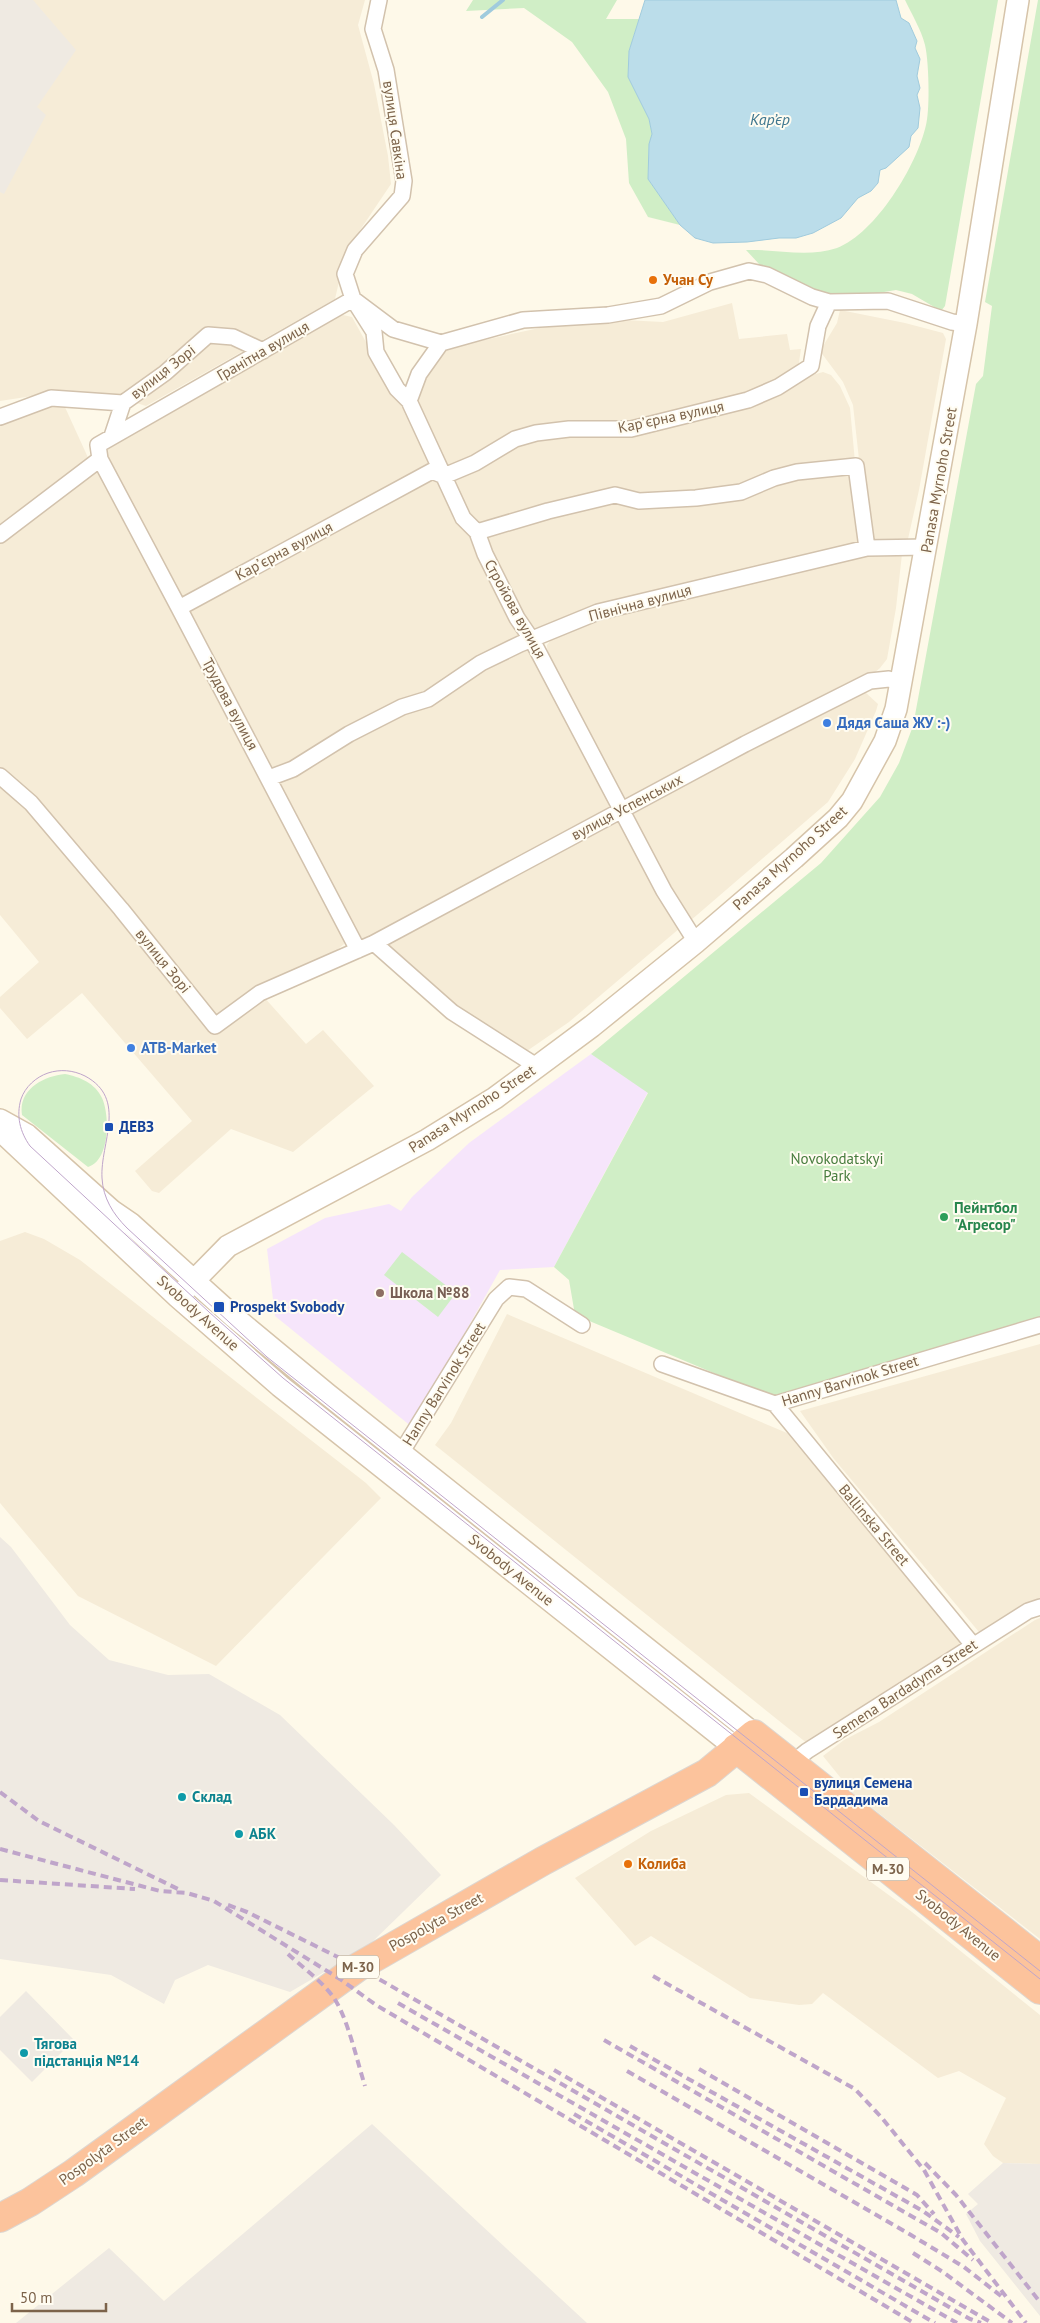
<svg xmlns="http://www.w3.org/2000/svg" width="1040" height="2323" viewBox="0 0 1040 2323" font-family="'PT Sans',sans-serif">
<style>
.residential{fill:#f6ecd7}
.industrial{fill:#efeae2}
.education{fill:#f6e5fb}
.green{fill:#d0eec6}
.water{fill:#bbddea;stroke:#a0cbdd}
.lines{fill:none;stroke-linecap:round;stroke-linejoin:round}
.stream{stroke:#a0cbdd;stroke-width:4}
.street-casing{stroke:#d2c2ad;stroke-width:18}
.secondary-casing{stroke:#d6c4aa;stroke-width:24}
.highway-casing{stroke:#ddd6d0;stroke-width:30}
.street{stroke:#fff;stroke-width:15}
.secondary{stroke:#fff;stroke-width:21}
.highway{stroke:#fcc39c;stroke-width:28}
.tram{stroke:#bfa5ca;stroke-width:1}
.rail{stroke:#bfa5ca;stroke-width:4;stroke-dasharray:8 5;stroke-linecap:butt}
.food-dot{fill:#e8710a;stroke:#fffcf1;stroke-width:2}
.shop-dot{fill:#3f7fe0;stroke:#fffcf1;stroke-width:2}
.transit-dot{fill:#1a4fb4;stroke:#fffcf1;stroke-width:2}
.leisure-dot{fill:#2e9e5b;stroke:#fffcf1;stroke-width:2}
.education-dot{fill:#8d6e63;stroke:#fffcf1;stroke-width:2}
.culture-dot{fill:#0f9aa8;stroke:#fffcf1;stroke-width:2}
.labels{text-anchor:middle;stroke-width:4;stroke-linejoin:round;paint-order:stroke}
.shield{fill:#fffcf1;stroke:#a3917c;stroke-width:1}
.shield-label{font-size:14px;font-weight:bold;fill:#7c634a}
.street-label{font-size:15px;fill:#7c634a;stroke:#fffcf1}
.food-label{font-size:15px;font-weight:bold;fill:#c56008;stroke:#fffcf1;text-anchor:start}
.shop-label{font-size:15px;font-weight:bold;fill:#366cbe;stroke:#fffcf1;text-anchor:start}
.transit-label{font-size:15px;font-weight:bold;fill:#164399;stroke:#fffcf1;text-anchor:start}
.park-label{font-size:15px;fill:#477c3d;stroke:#fffcf1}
.leisure-label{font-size:15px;font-weight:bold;fill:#27864d;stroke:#fffcf1;text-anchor:start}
.education-label{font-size:15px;font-weight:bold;fill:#785e54;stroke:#fffcf1;text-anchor:start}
.culture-label{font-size:15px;font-weight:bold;fill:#0d838f;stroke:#fffcf1;text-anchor:start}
.water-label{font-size:16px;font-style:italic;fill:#417890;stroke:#fffcf1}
</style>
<rect width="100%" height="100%" fill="#fef9e9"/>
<path class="residential" d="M 0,0 L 365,0 L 358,25 L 374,84 L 388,156 L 391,184 L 346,251 L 335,299 L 146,406 L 121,398 L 52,393 L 0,401 Z
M 732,303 L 739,339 L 787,334 L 790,350 L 801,349 L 798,369 L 748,396 L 636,423 L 533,430 L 447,472 L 416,401 L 426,370 L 443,349 L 544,327 L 624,320 L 663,322 Z
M 840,310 L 905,323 L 943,333 L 946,339 L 919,490 L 908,539 L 868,541 L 853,405 L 843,382 L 820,351 L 837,323 Z
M 343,315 L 352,317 L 387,380 L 409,411 L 431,454 L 429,463 L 426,468 L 184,599 L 179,594 L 104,453 L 108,443 L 333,318 Z
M 823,372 L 831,375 L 840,386 L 850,408 L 855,462 L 746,486 L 663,497 L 611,492 L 484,527 L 471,522 L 451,479 L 517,441 L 603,433 Z
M 52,403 L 64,405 L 90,462 L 0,530 L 0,419 Z
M 100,471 L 345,934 L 344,944 L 331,955 L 218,1017 L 212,1015 L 65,833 L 16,778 L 11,783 L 0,773 L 0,542 L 88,472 Z
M 851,471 L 863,545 L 533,635 L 485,541 L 490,531 L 615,497 L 639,504 Z
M 425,479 L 439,480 L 477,540 L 523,633 L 521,639 L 425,694 L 280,769 L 270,767 L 186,610 Z
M 869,553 L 902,554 L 896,608 L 887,659 L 880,668 L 867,679 L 624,802 L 548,660 L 547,645 L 555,635 L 599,615 Z
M 529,644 L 617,808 L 366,941 L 360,936 L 278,781 L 480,667 Z
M 865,692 L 878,704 L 876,711 L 855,759 L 828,802 L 690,921 L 684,920 L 632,819 L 635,808 L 744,750 Z
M 0,782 L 27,807 L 116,908 L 216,1034 L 263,996 L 306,1044 L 323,1030 L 374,1086 L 293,1152 L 231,1129 L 159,1193 L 152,1191 L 135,1171 L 192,1121 L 82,993 L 27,1039 L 0,1008 L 0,997 L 39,962 L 0,915 Z
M 615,820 L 624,825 L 680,928 L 569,1022 L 524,1053 L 457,1009 L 384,948 L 385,942 Z
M 25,1232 L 44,1239 L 80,1260 L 366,1483 L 381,1498 L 216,1666 L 78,1596 L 0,1503 L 0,1241 Z
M 507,1314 L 787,1433 L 962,1644 L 808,1744 L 435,1445 L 451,1423 Z
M 1040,1344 L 1040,1601 L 1021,1606 L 979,1632 L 834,1459 L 800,1411 Z
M 1040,1618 L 1040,1939 L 853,1793 L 823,1756 L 844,1740 L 879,1722 L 1035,1620 Z
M 749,1793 L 912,1912 L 1040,2015 L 1040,2164 L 1003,2163 L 993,2156 L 984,2144 L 1006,2098 L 959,2071 L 938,2078 L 823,1993 L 812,2004 L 799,2005 L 750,1998 L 651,1936 L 635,1946 L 575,1878 L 651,1831 L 726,1795 Z"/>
<path class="industrial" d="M 0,0 L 33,0 L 76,50 L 37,107 L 46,115 L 4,194 L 0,192 Z
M 0,1537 L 11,1547 L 70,1625 L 109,1660 L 168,1675 L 209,1674 L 280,1715 L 394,1825 L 441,1875 L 367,1947 L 290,1992 L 208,1965 L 175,1980 L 164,2004 L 111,1975 L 0,1959 Z
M 26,1991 L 74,2040 L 32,2082 L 0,2050 L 0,2017 Z
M 372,2124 L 587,2323 L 16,2323 L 109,2248 L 164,2301 Z
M 1003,2163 L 1040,2164 L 1040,2316 L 980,2241 L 966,2214 L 978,2204 L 968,2194 Z"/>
<path class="education" d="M 591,1054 L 648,1092 L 554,1267 L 500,1270 L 412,1427 L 275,1316 L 267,1249 L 325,1218 L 389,1204 L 401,1211 L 412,1197 L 469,1143 Z"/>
<path class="green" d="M 473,0 L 617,0 L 606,19 L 639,19 L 629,51 L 628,77 L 649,119 L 652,134 L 649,145 L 648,179 L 680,225 L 648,217 L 629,183 L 626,139 L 608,92 L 572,42 L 524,8 L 466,11 Z
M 905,0 L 998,0 L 945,306 L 941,311 L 912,294 L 896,290 L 836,300 L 787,284 L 759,264 L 746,250 C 776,249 807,258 837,248 C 876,233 917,165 926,125 C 930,109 929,62 925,45 C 921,29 912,15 905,0 Z
M 1038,0 L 1040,0 L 1040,1318 L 776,1399 L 575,1315 L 569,1280 L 554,1267 L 648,1093 L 591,1054 L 821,863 L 880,797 L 899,763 L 913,726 L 976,384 L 983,376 L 992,306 L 985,302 Z
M 65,1074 C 80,1077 95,1083 102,1098 C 110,1115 110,1161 88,1167 L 22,1115 C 18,1090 43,1076 65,1074 Z
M 402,1252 L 456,1293 L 438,1317 L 384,1275 Z"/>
<path class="water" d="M 645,0 L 896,0 L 901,18 L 909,23 L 917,41 L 915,48 L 920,59 L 917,76 L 920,88 L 917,95 L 920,108 L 918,128 L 911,136 L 909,147 L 886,168 L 880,170 L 878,183 L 871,191 L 858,198 L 841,218 L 813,233 L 796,238 L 779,238 L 747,242 L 713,243 L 695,238 L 680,225 L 648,179 L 649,144 L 652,134 L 649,119 L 628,77 L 629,51 Z"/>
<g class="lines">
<path class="stream" d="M 482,17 L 503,0"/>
<g class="street-casing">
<path id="street" d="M 379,0 L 373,29 L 386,70 L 404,181 L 402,196 L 355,250 L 345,274 L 353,299 L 374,332 L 376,352 L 397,389 L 409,401 L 463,518 L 477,532 L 485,554 L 517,618 L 532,640 L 664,891 L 696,942
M 409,401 L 419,374 L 441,343 L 523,320 L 608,315 L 661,306 L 710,282 L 749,271 L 767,275 L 812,297 L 829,302 L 888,301 L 952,322 L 966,324
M 0,417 L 51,398 L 123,403 L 165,373 L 208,335 L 233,337 L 263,351
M 112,436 L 123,403
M 477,532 L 548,511 L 615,495 L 639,501 L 696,498 L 741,492 L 774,478 L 797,472 L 856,466 L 867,548
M 0,535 L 100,459
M 179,608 L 432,471 L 444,476 L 475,463 L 515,439 L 536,433 L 569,429 L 631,429 L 748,400 L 778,387 L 811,366 L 818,326 L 829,302
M 0,776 L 31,803 L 121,909 L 215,1026 L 260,993 L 374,943 L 745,744 L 870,681 L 889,679 L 901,683
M 269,778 L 293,769 L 349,734 L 402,707 L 428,699 L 481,663 L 520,644 L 598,612 L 867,548 L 927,547
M 374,943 L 452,1012 L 538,1067
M 358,950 L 179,608 L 100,459 L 98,445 L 353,299 L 393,329 L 441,343
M 662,1364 L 775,1404 L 1040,1325
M 775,1404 L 973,1645
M 401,1453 L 496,1299 L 509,1287 L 526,1289 L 582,1325
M 786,1768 L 807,1751 L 1028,1611 L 1040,1607"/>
</g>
<g class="secondary-casing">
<path id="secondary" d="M 0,1120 L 27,1135 L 112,1211 L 131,1224 L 234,1317 L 327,1394 L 754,1734
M 0,1130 L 178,1297 L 280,1386 L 736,1748
M 178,1297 L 228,1246 L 427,1140 L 495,1098 L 592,1026 L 696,942 L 794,858 L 838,818 L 852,801 L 885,741 L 896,709 L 966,324 L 1018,0"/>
</g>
<g class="highway-casing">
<path id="highway" d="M 736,1748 L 1040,1990
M 0,2218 L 30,2202 L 74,2173 L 358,1967 L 543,1861 L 707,1773 L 754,1734 L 1040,1960"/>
</g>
<use href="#street" class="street"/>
<use href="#secondary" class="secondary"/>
<use href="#highway" class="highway"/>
<path class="tram" d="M 1040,1971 L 267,1357 L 127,1228 C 113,1214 103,1198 102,1178 C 100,1143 128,1099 85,1076 C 73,1070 60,1069 48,1073 C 36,1077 25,1087 21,1099 C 16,1116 20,1132 30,1146 L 209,1312 L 283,1378 L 1040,1979"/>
<path class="rail" d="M 0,1792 L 39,1821 L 180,1890
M 0,1849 L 160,1891 L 187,1893 L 214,1901 L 340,1979 L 376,2005 L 914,2323
M 0,1880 L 135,1889
M 228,1905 L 247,1912 L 358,1967 L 970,2319 L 981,2323
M 288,1954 C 303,1968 322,1981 334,1998 C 348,2019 357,2061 365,2086
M 653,1976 L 855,2089 L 882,2118 L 924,2170 L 963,2240 L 1026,2323
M 398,2003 L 957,2323
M 604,2040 L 941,2233 L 973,2260
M 630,2046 L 923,2211 L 959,2237
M 699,2069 L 917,2195 L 934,2214
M 554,2070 L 992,2323
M 627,2071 L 911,2235 L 964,2267 L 1001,2296
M 574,2114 L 935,2323
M 925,2163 L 956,2195 L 1040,2302
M 913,2253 L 943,2272 L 1012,2323"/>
</g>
<g class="food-dot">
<circle cx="653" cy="280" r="5"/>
<circle cx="628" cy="1864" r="5"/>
</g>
<g class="shop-dot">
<circle cx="827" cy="723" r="5"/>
<circle cx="131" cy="1048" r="5"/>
</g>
<g class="transit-dot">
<rect x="104" y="1122" width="10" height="10" rx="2.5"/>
<rect x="213" y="1301" width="12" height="12" rx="2.5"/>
<rect x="799" y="1787" width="10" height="10" rx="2.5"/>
</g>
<circle class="leisure-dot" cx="944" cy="1217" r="5"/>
<circle class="education-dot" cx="380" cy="1293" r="5"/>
<g class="culture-dot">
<circle cx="182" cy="1797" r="5"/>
<circle cx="239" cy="1834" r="5"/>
<circle cx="24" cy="2053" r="5"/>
</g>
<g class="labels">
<g class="shield">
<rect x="867" y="1857.5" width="42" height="23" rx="4"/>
<rect x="337" y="1955.5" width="42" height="23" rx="4"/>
</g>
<g class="shield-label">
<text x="888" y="1874">М-30</text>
<text x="358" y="1972">М-30</text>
</g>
<g class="street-label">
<text transform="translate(395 130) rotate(82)" y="5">вулиця Савкіна</text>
<text transform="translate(263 351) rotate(-30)" y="5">Гранітна вулиця</text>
<text transform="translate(163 372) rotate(-38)" y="5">вулиця Зорі</text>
<text transform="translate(671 417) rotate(-12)" y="5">Карʼєрна вулиця</text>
<text transform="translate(939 480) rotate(-80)" y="5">Panasa Myrnoho Street</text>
<text transform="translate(284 551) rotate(-28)" y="5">Карʼєрна вулиця</text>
<text transform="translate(640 603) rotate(-15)" y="5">Північна вулиця</text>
<text transform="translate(515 609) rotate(61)" y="5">Стройова вулиця</text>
<text transform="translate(230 704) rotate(62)" y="5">Трудова вулиця</text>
<text transform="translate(627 807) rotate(-28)" y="5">вулиця Успенських</text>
<text transform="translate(790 858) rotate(-42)" y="5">Panasa Myrnoho Street</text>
<text transform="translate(163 961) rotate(51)" y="5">вулиця Зорі</text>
<text transform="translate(472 1109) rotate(-33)" y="5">Panasa Myrnoho Street</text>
<text transform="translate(198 1313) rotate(42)" y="5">Svobody Avenue</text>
<text transform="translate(850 1381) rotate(-17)" y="5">Hanny Barvinok Street</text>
<text transform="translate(444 1384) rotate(-58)" y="5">Hanny Barvinok Street</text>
<text transform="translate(874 1525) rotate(50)" y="5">Ballinska Street</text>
<text transform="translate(511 1570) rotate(39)" y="5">Svobody Avenue</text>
<text transform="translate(905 1689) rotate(-33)" y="5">Semena Bardadyma Street</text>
<text transform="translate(436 1922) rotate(-29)" y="5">Pospolyta Street</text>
<text transform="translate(958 1925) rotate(39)" y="5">Svobody Avenue</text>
<text transform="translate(103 2151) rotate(-36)" y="5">Pospolyta Street</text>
</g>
<g class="food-label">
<text x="663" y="285">Учан Су</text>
<text x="638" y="1869">Колиба</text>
</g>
<g class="shop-label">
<text x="837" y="728">Дядя Саша ЖУ :-)</text>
<text x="141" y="1053">ATB-Market</text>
</g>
<g class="transit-label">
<text x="119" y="1132">ДЕВЗ</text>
<text x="230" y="1312">Prospekt Svobody</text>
<text x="814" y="1788">вулиця Семена<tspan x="814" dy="17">Бардадима</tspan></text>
</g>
<g class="park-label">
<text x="837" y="1164">Novokodatskyi<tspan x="837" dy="17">Park</tspan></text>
</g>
<g class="leisure-label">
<text x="954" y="1213">Пейнтбол<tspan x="954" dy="17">"Агресор"</tspan></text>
</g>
<g class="education-label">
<text x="390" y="1298">Школа №88</text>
</g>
<g class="culture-label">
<text x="192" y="1802">Склад</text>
<text x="249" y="1839">АБК</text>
<text x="34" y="2049">Тягова<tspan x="34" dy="17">пiдстанцiя №14</tspan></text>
</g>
<g class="water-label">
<text x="770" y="125">Кар’єр</text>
</g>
</g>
<path d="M12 2303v8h94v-8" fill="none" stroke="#7c634a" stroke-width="2.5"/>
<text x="20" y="2303" font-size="15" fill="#7c634a" stroke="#fffcf1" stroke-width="4" paint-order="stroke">50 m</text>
</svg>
